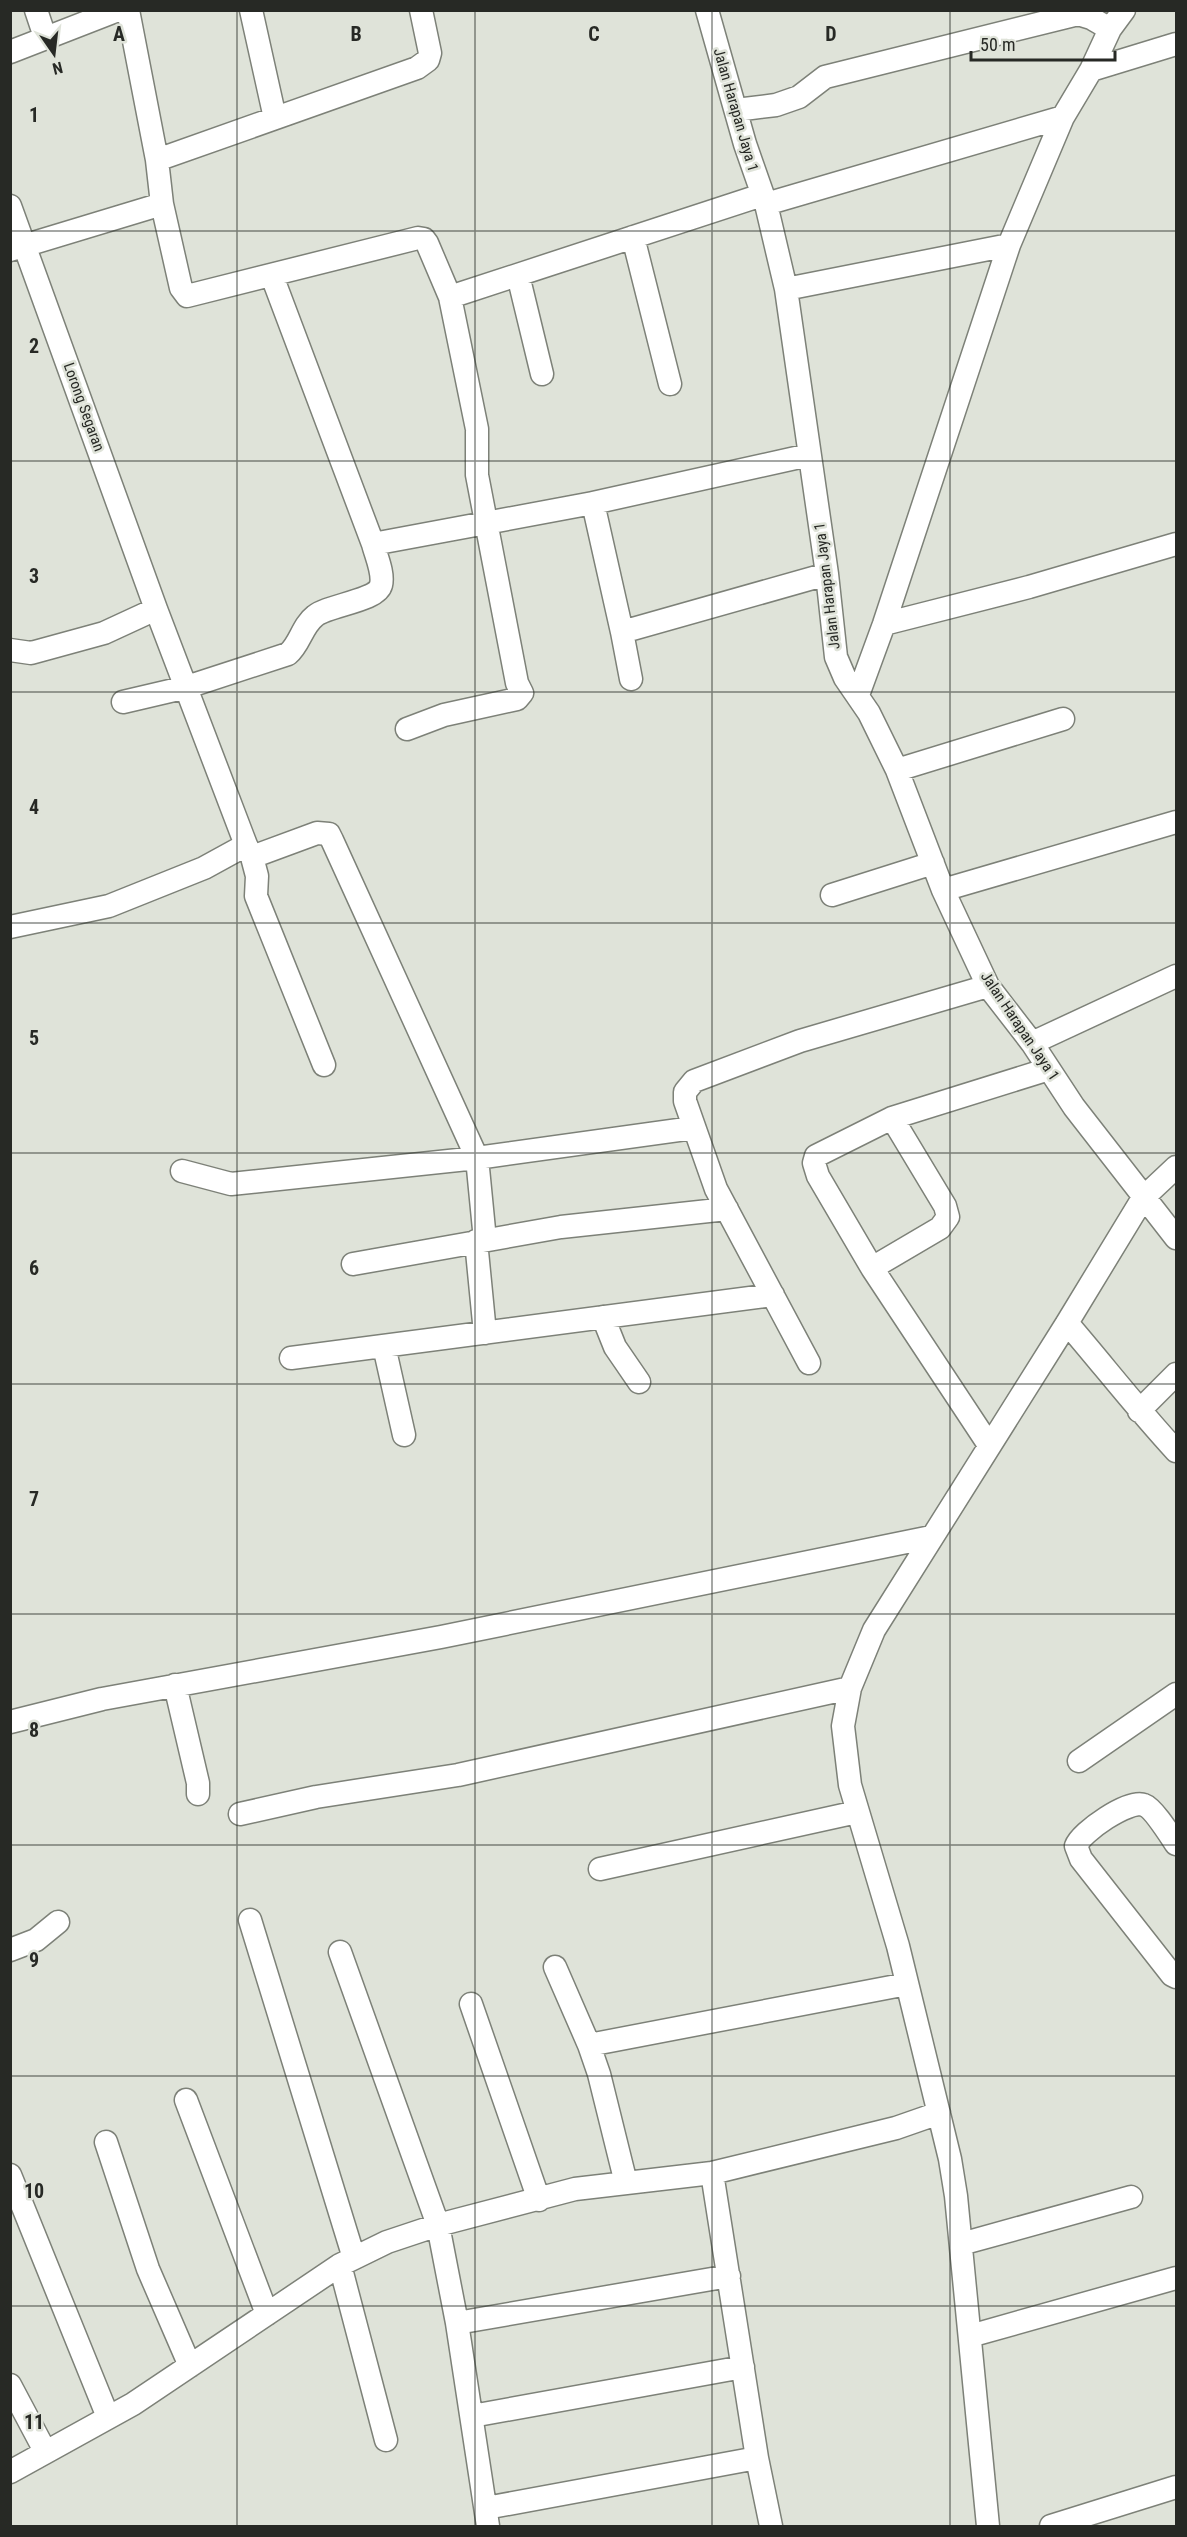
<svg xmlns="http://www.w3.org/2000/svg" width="1187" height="2537" viewBox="0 0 1187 2537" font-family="'Roboto Condensed',sans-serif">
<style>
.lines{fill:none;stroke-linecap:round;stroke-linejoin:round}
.street-casing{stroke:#7d8178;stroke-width:25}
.street{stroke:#fff;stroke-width:22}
.grid{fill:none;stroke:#272925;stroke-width:1.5;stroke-opacity:0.55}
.labels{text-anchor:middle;stroke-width:5;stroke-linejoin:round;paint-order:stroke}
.street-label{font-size:15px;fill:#272925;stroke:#dfe3d9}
.grid-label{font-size:20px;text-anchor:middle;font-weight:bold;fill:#272925;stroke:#dfe3d9;stroke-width:5;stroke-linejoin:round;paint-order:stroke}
</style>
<rect width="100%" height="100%" fill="#dfe3d9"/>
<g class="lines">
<g class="street-casing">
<path id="street" d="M 36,10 L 45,37
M 128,10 L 157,160 L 417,68 L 428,60 L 430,53 L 421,10
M 251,10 L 275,118
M 707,10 L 745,144 L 766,204 L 786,289 L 827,574 L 836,657 L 845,678 L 869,713 L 897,770 L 943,890 L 988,986 L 1032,1043 L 1074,1107 L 1176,1238
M 10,52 L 118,10
M 1091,70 L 1176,44
M 736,110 L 776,105 L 799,97 L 825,77 L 1078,14 L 1091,18 L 1110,29
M 157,160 L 162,204 L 181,288 L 187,296 L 418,238 L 424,239 L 427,243 L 450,297 L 762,195
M 766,204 L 1063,117
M 10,206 L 156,609 L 246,845 L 252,857 L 317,833 L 329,834 L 332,840 L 477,1158 L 485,1240
M 633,237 L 670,384
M 10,250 L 162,204
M 518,275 L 542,374
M 786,289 L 1009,245
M 593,503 L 622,632 L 827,574
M 373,544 L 593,503 L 809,455
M 884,624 L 1029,587 L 1176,544
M 622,632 L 631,679
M 10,650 L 31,653 L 104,633 L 156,609
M 858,695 L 884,624 L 1009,245 L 1063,117 L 1091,70 L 1110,29 L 1124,10
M 123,702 L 187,687 L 288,654 C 300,644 302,626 315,616 C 328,605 377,601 381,585 C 384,573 376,556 373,544 L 272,276
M 407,729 L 444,715 L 517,699 L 522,693 L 517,683 L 477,475 L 477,429 L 450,297
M 897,770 L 1063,719
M 252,857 L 257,876 L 256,896 L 324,1065
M 943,890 L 1176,822
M 832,895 L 933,863
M 10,927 L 109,906 L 204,868 L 246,845
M 1032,1043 L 1176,976
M 182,1171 L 231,1184 L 477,1158 L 693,1128
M 476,1241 L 485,1333
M 353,1264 L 561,1227 L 727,1209
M 872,1268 L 940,1228 L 948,1217 L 945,1206 L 892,1118
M 603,1317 L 615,1347 L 639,1382
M 1067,1323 C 1104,1366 1138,1410 1176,1451
M 384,1346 L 404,1435
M 291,1358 L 773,1295
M 809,1363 L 716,1189 L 685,1101 L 685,1092 L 694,1081 L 800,1041 L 988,986
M 1139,1411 L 1176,1374
M 989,1445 L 872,1268 L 818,1176 L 814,1163 L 816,1156 L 892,1118 L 1049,1069
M 175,1685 L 198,1783 L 198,1794
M 10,1722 L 102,1699 L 441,1637 L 931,1537
M 1079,1761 L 1176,1694
M 240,1814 L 316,1797 L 458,1775 L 850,1688
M 1176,1844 C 1170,1835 1153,1808 1144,1805 C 1129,1799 1081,1832 1076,1846 L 1081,1859 L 1172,1975 L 1176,1977
M 600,1869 L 857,1812
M 250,1920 L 354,2258
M 10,1950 L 36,1940 L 58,1922
M 340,1952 L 438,2225 L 457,2323 L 488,2526
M 555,1967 L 589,2045
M 471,2004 L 539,2200
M 186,2100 L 267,2314
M 106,2142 L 148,2269 L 190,2366
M 712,2173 L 757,2458 L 771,2526
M 10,2175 L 108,2417
M 626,2183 L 599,2074 L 589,2045 L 907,1984
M 961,2244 L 1131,2197
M 340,2265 L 386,2440
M 457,2323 L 729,2276
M 970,2336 L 1176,2278
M 10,2385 L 45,2451
M 472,2416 L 743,2367
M 10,2472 L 133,2404 L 340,2265 L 387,2242 L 438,2225 L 575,2189 L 712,2173 L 896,2128 L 939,2113
M 486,2508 L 757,2458
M 988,2526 L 956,2196 L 950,2159 L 898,1946 L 850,1785 L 843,1726 L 850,1688 L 874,1630 L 1067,1323 L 1143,1198 L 1176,1167
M 1051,2526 L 1176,2487"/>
</g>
<use href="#street" class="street"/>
</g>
<path class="grid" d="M 237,10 L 237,2526M 475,10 L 475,2526M 712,10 L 712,2526M 950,10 L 950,2526M 10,231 L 1176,231M 10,461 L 1176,461M 10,692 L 1176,692M 10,923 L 1176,923M 10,1153 L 1176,1153M 10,1384 L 1176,1384M 10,1614 L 1176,1614M 10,1845 L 1176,1845M 10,2076 L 1176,2076M 10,2306 L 1176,2306"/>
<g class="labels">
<g class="street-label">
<text transform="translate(736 110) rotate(74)" y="5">Jalan Harapan Jaya 1</text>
<text transform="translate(84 407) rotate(70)" y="5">Lorong Segaran</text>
<text transform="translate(827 586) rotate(-97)" y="5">Jalan Harapan Jaya 1</text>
<text transform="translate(1020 1026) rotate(56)" y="5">Jalan Harapan Jaya 1</text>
</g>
</g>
<g class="grid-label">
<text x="119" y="41">A</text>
<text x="356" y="41">B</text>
<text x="594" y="41">C</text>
<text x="831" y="41">D</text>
<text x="34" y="122">1</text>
<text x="34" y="353">2</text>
<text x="34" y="583">3</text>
<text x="34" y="814">4</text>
<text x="34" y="1045">5</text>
<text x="34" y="1275">6</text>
<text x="34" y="1506">7</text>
<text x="34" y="1737">8</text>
<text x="34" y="1967">9</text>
<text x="34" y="2198">10</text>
<text x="34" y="2429">11</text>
</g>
<rect width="1187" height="2537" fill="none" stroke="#272925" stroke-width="24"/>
<g transform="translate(54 54) rotate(166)" stroke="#dfe3d9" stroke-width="4.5" paint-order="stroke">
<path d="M0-4.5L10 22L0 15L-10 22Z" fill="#272925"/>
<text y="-9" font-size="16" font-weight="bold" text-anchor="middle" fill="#272925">N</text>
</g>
<path d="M971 51v9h144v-9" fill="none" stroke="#272925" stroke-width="3"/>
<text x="980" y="51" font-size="18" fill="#272925" stroke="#dfe3d9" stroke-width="4.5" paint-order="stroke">50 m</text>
</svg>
